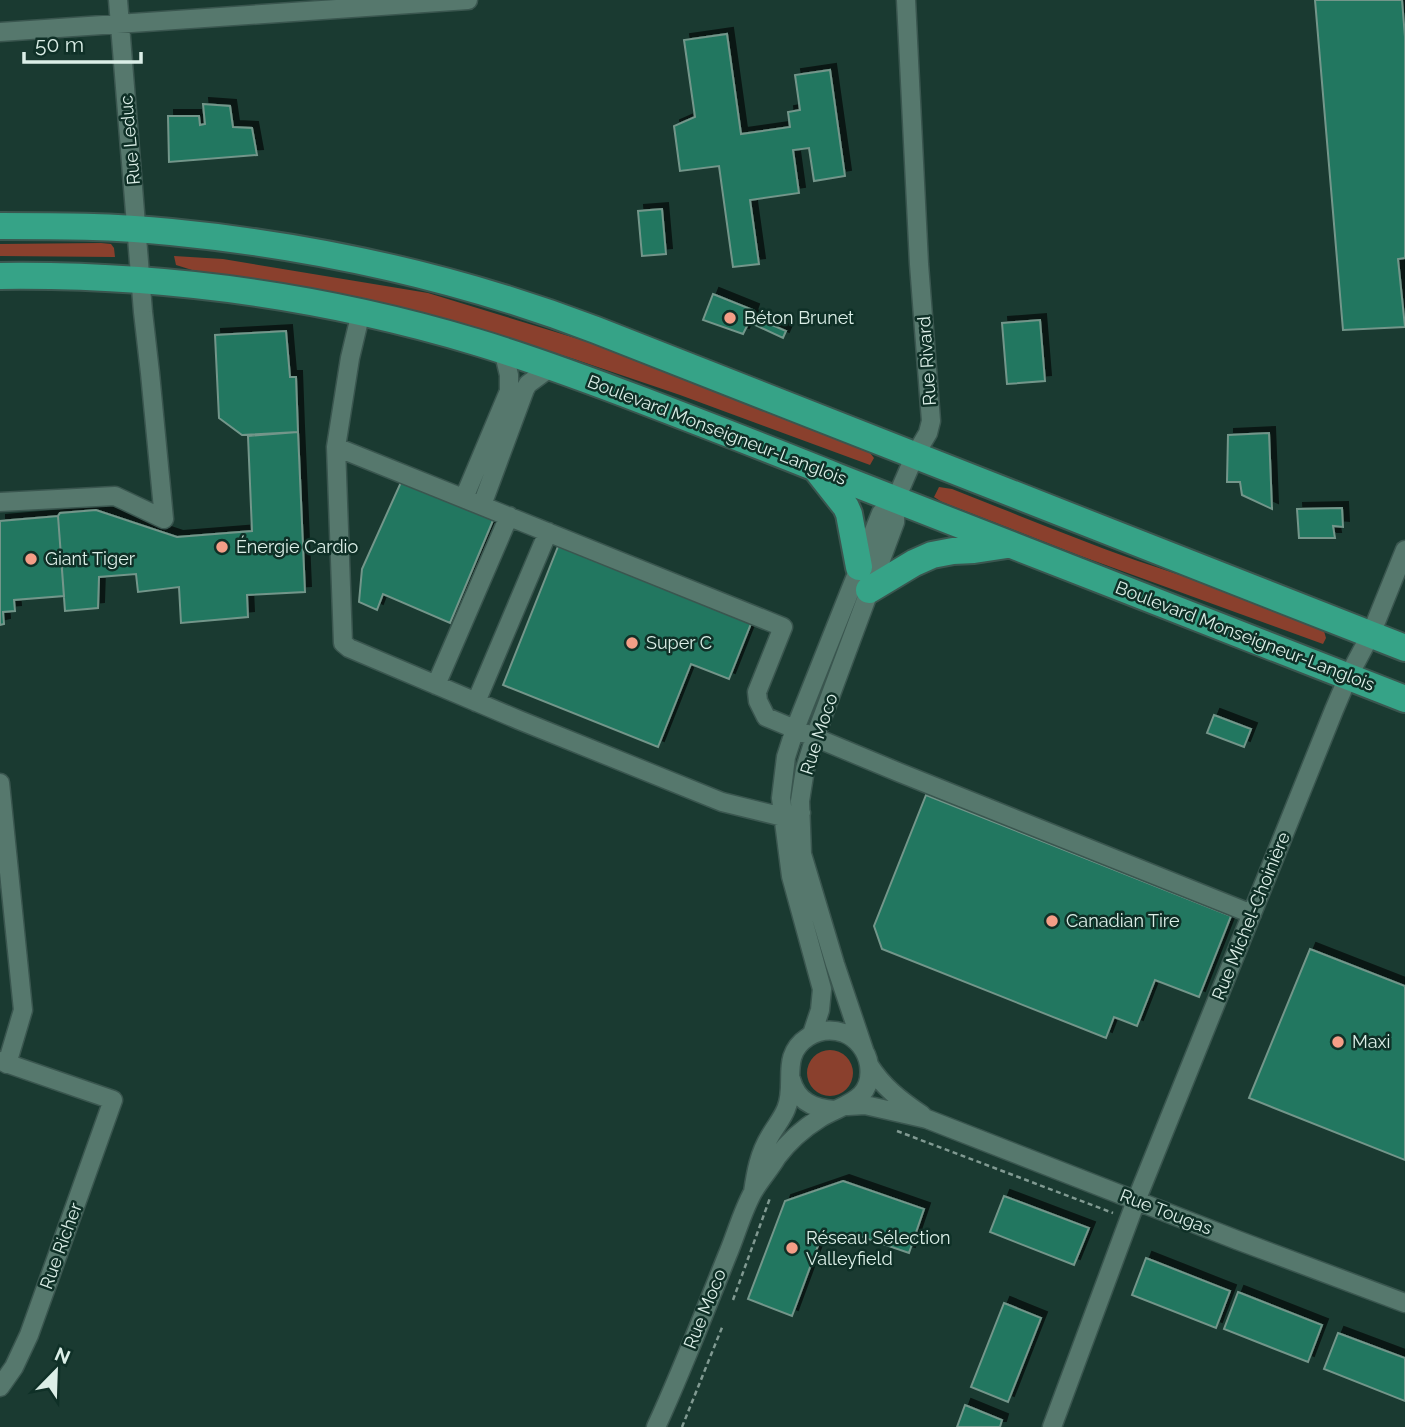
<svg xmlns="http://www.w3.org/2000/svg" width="1405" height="1427" viewBox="0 0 1405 1427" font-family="Raleway,sans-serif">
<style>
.green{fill:#8a402d}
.building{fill:#217761;stroke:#73968a;stroke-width:2;filter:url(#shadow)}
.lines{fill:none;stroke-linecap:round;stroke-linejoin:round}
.minor-casing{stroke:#3a564f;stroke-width:21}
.highway-casing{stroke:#3a564f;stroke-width:30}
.path{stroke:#819a92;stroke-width:2.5;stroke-dasharray:5 3.5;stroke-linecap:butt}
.minor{stroke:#56786d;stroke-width:18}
.highway{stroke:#36a387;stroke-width:26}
.poi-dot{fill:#f49e87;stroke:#0f3027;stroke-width:2.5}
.labels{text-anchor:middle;stroke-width:5;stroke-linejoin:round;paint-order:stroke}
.street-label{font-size:18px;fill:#dbeee7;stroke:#0f3027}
.poi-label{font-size:18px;fill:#dbeee7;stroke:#0f3027;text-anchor:start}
</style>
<defs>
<filter id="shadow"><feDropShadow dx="6" dy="-6" stdDeviation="0" flood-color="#0009"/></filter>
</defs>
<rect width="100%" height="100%" fill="#1a3a31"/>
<path class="green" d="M 101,243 L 111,244 L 114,248 L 115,257 L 0,256 L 0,244 Z
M 174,256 L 223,259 L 428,293 L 585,341 L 836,435 L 867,449 L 874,458 L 870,465 L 680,395 L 574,359 L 469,326 L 366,301 L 192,270 L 176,265 Z
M 939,487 L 952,489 C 1013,513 1074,538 1135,560 C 1199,582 1265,601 1324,631 L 1326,638 L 1323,644 L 1078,555 L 942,502 L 934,497 Z
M807 1073a23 23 0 1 1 46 0a23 23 0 1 1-46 0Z"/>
<path class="building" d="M 1315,0 L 1402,0 L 1405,37 L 1405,258 L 1398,259 L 1405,327 L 1343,330 Z
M 727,34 L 741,134 L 790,127 L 788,112 L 800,110 L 795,75 L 830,70 L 845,176 L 814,181 L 809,148 L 793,150 L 799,193 L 750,200 L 759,264 L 733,267 L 719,166 L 680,171 L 674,126 L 695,117 L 684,40 Z
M 203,104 L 230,106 L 233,127 L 252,128 L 257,155 L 169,162 L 168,116 L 199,116 L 200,125 L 205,124 Z
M 662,209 L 666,254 L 642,256 L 638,211 Z
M 713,294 L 753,310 L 751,316 L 786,331 L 783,338 L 749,322 L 743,334 L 703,320 Z
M 1040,320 L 1045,381 L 1007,384 L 1002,323 Z
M 286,331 L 290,377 L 296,377 L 298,432 L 242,435 L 219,418 L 215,335 Z
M 298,432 L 305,592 L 247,595 L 248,617 L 181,623 L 179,587 L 138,592 L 136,574 L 99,577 L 98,608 L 65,611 L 58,516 L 60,513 L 96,510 L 177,537 L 252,531 L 248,436 Z
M 1269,433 L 1272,509 L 1242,495 L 1240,482 L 1227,482 L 1228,435 Z
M 402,480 L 494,518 L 450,623 L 383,594 L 377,610 L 359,602 L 362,569 Z
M 1342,508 L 1343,527 L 1333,526 L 1335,538 L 1299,538 L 1297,509 Z
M 58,516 L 64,596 L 14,600 L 15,611 L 3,612 L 4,624 L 0,625 L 0,521 Z
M 559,544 L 752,621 L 729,679 L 691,664 L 658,747 L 503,685 Z
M 1214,715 L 1251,729 L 1244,747 L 1207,733 Z
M 926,795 L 1231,916 L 1199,997 L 1155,980 L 1137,1026 L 1114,1017 L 1106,1038 L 882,949 L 874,926 Z
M 1310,949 L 1405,986 L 1405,1160 L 1249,1098 Z
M 843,1181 L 924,1209 L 909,1253 L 851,1233 L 819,1243 L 792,1316 L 748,1299 L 785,1201 Z
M 1004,1196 L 1089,1228 L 1074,1265 L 990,1232 Z
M 1146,1258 L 1230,1291 L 1216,1328 L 1132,1295 Z
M 1238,1292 L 1322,1325 L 1308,1362 L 1224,1329 Z
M 1004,1303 L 1041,1318 L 1008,1402 L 971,1387 Z
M 1338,1333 L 1405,1358 L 1405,1401 L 1324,1369 Z
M 965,1405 L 1002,1420 L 1000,1427 L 957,1427 Z"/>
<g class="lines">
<g class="minor-casing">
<path id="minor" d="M 118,0 L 143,312 L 150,373 L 164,519
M 0,32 L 468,0
M 361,312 L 350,358 L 336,447 L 343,643 L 349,648 L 519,720 L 722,802 L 783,817 L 801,813
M 336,447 L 783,627 L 757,692 L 758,701 L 766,717 L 898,772 L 1252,914
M 464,498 L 509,391 L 509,375 L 503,350
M 0,502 L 115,496 L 164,519
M 482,505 L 525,389 L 528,384 L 551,367
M 436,685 L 509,516
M 476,702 L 548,532
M 0,783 L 23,1010 L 7,1064
M 812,1034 L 820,1010 L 822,989 L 791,876 L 781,798 L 786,757 L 795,729 L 881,513 L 896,499
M 865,1053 L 835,964 L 802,854 L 800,801 L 805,769 L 815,737 L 895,522 L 896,499 L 915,455 L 928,433 L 931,421 L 919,264 L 906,0
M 0,1061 L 113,1100 L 29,1335 L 14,1367 L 0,1387
M 869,1065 C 883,1087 900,1100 922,1115
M 791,1079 C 797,1101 813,1109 835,1110
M 848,1106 L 865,1105 L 927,1119 L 1237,1240 L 1405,1303
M 656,1427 C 682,1371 704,1313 727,1256 C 736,1235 742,1212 753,1192 C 760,1180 770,1169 777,1157 C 788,1142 804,1128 820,1118 C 843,1104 874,1101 869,1065 C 867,1051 857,1038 844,1033 C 832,1029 819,1030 808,1037 C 779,1056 797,1084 786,1109 C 782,1119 775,1127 770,1136 C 759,1154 756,1172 753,1192
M 1052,1427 L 1136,1201 L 1334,710 L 1348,677 L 1371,634 L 1405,550"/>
</g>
<g class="highway-casing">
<path id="highway" d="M 0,226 C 57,226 114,226 171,232 C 315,246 460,278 596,330 L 1405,648
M 0,276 C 160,274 323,296 476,342 C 533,359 589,380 644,401 C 709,426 774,451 838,477 C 1027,550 1216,626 1405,699
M 816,469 L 846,507 L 849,514 L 859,567
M 869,590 L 914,563 L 932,555 L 953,551 L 974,550 L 1007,545"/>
</g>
<path class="path" d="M 897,1131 L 1113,1213
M 733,1300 L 770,1198
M 682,1427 L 723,1325"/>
<use href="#minor" class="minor"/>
<use href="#highway" class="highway"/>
</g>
<g class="poi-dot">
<circle cx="730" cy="318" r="7"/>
<circle cx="222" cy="547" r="7"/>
<circle cx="31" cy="559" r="7"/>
<circle cx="632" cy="643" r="7"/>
<circle cx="1052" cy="921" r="7"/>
<circle cx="1338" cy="1042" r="7"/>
<circle cx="792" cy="1248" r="7"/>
</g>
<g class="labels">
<g class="street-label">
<text transform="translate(130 140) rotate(-95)" y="6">Rue Leduc</text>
<text transform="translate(927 361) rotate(-94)" y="6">Rue Rivard</text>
<text transform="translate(717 430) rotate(21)" y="6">Boulevard Monseigneur-Langlois</text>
<text transform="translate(1245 636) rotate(21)" y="6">Boulevard Monseigneur-Langlois</text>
<text transform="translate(819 734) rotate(-72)" y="6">Rue Moco</text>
<text transform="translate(1251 916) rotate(-68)" y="6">Rue Michel-Choinière</text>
<text transform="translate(1166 1212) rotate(21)" y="6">Rue Tougas</text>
<text transform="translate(61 1246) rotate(-70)" y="6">Rue Richer</text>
<text transform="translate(705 1309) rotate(-68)" y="6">Rue Moco</text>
</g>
<g class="poi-label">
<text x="744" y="324">Béton Brunet</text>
<text x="236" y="553">Énergie Cardio</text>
<text x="45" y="565">Giant Tiger</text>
<text x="646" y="649">Super C</text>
<text x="1066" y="927">Canadian Tire</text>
<text x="1352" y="1048">Maxi</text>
<text x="806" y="1244">Réseau Sélection<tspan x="806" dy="21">Valleyfield</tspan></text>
</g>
</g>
<g transform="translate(56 1371) rotate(23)" stroke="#0f3027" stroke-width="5" paint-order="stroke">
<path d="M0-5L12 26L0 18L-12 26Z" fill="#dbeee7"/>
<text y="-10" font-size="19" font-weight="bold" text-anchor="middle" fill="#dbeee7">N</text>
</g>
<path d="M24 52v10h117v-10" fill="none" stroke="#dbeee7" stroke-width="3.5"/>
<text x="35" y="52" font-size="21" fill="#dbeee7" stroke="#0f3027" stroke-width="5" paint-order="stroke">50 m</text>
</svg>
